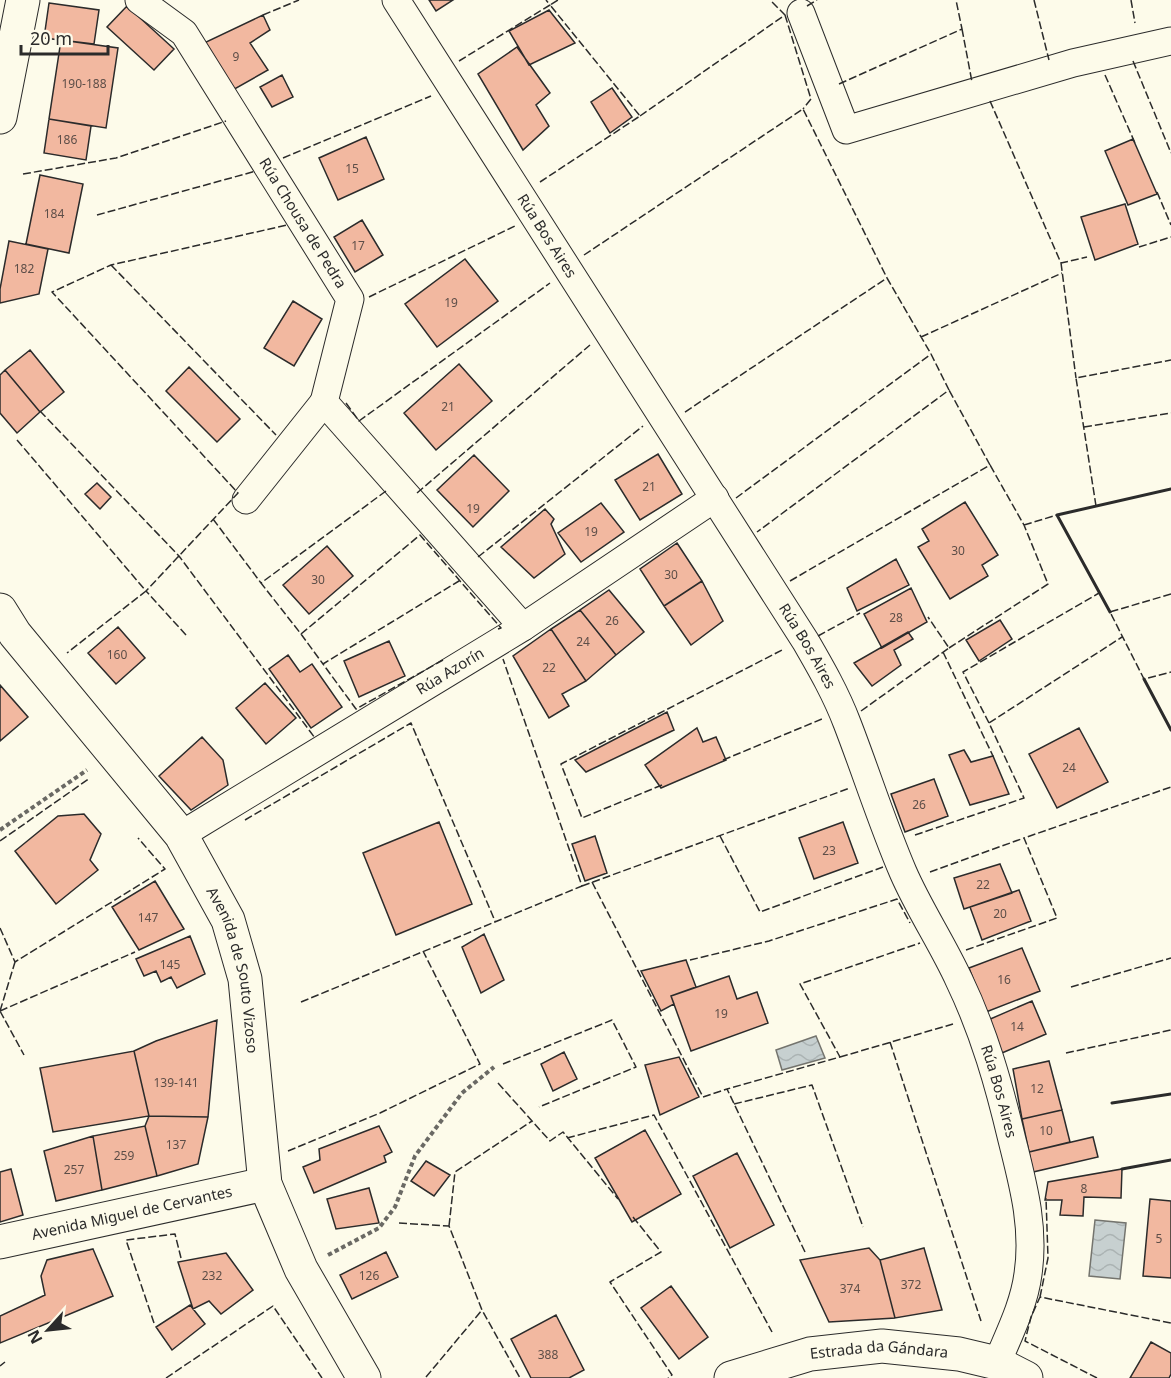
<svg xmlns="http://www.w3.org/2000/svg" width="1171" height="1378" viewBox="0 0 1171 1378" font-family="'Noto Sans',sans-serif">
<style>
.water{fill:url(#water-waves);stroke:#74746e;stroke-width:1.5}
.building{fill:#f2b8a0;stroke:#2b2b2b;stroke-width:1.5}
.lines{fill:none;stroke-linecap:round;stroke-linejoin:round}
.street-casing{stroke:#2b2b2b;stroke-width:29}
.secondary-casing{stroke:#2b2b2b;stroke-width:35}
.path{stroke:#6a6964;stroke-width:4;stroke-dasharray:4.5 3;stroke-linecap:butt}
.street{stroke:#fdfbea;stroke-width:27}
.secondary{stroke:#fdfbea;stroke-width:33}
.fence{stroke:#2b2b2b;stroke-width:1.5;stroke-dasharray:8 3;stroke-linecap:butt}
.wall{stroke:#2b2b2b;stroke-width:3}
.labels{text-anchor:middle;stroke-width:4.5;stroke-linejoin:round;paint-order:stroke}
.number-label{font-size:12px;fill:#5d4e48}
.street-label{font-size:15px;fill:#2b2b2b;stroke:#fdfbea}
</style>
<defs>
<pattern id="water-waves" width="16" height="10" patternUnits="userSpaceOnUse" patternTransform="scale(1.5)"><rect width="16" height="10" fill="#c7d0d0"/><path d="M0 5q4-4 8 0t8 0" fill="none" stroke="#abb3b3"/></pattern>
</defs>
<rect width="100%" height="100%" fill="#fdfbea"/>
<path class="water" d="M 816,1036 L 825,1058 L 782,1070 L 776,1050 Z
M 1095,1220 L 1126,1223 L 1120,1279 L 1089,1276 Z"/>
<path class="building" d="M 429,0 L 453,0 L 436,11 Z
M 49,3 L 99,10 L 94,44 L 44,38 Z
M 127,6 L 174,49 L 154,70 L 107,27 Z
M 549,10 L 575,43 L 529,65 L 509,31 Z
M 263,15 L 270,30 L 250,43 L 268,70 L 231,91 L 204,43 Z
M 61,40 L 118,48 L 106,128 L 49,119 Z
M 517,47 L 550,93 L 536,105 L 549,126 L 523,150 L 478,74 Z
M 282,75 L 293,97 L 272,107 L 260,87 Z
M 612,88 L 632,117 L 610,133 L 591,102 Z
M 49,119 L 91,126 L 86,160 L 44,153 Z
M 366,137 L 384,179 L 338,200 L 319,158 Z
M 1133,139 L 1157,194 L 1128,205 L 1105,151 Z
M 40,175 L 83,184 L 69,253 L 26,244 Z
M 1125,204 L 1138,244 L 1095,260 L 1081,217 Z
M 362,220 L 383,255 L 355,272 L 334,237 Z
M 9,241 L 48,249 L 39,294 L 0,303 L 0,289 Z
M 465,259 L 498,301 L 437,347 L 405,304 Z
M 293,301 L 322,319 L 294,366 L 264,348 Z
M 30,350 L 64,392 L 40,412 L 5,370 Z
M 459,364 L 492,401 L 436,450 L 404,413 Z
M 189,367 L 240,419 L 217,442 L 166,391 Z
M 5,370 L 40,412 L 17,433 L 0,413 L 0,375 Z
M 658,454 L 682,494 L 640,520 L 615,480 Z
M 474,455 L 509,491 L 473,527 L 437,490 Z
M 97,483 L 111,497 L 100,509 L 85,494 Z
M 965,502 L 998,555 L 982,565 L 988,576 L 950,599 L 918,547 L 929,541 L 922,529 Z
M 601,503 L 624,532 L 581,562 L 558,533 Z
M 545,509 L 554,519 L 551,524 L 565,554 L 534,578 L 501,547 Z
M 677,543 L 702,581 L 664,606 L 640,569 Z
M 327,546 L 353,576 L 309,614 L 283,585 Z
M 896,559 L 909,585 L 857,611 L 847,588 Z
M 702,581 L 723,621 L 691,645 L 664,606 Z
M 911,588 L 927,622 L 882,648 L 864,614 Z
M 609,590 L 644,632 L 616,655 L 580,610 Z
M 580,610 L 616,655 L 586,681 L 551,629 Z
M 1000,620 L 1012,639 L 979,661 L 966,640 Z
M 118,627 L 145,658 L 116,684 L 88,653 Z
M 551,629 L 586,681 L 562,694 L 569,706 L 549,718 L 513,656 Z
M 908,632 L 913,639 L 894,650 L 901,665 L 872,686 L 854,663 Z
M 389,641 L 405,676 L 359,697 L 344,661 Z
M 288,655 L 300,672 L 312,664 L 342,707 L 311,728 L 269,669 Z
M 265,683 L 296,718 L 266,744 L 236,708 Z
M 0,685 L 28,717 L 0,741 Z
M 667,712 L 674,730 L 586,772 L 575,760 Z
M 697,728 L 703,742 L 716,737 L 726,760 L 661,788 L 645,765 Z
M 1079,728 L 1108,782 L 1057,808 L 1029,754 Z
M 202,737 L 223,760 L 228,785 L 191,810 L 159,776 Z
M 964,750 L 971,762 L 993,756 L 1009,794 L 970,805 L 949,755 Z
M 934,779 L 948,816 L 905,832 L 891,794 Z
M 84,814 L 101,834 L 90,860 L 98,870 L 56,904 L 15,851 L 58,816 Z
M 439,822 L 472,904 L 396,935 L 363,853 Z
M 843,822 L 858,863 L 814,879 L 799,838 Z
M 595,836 L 607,873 L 585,881 L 572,844 Z
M 1000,864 L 1012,893 L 964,909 L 954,878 Z
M 155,881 L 184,929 L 139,950 L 112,907 Z
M 1019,890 L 1031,921 L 982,940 L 970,907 Z
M 484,934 L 504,980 L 481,993 L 462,947 Z
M 190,936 L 205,974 L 177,988 L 171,977 L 161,982 L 156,971 L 144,976 L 136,959 Z
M 1022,948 L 1040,991 L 986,1012 L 969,968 Z
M 686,960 L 696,987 L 671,996 L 674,1004 L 661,1011 L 641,971 Z
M 729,976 L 737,999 L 757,992 L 768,1023 L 691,1051 L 671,996 Z
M 1032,1001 L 1046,1034 L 1002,1053 L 988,1020 Z
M 217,1020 L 208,1117 L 149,1116 L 134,1051 L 156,1041 Z
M 134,1051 L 149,1116 L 53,1132 L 40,1068 Z
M 564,1052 L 577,1079 L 553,1091 L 541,1064 Z
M 679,1057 L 699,1097 L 660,1115 L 645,1065 Z
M 1049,1061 L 1062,1110 L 1022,1119 L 1013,1069 Z
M 1062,1110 L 1070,1142 L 1029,1152 L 1022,1119 Z
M 149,1116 L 208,1117 L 198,1164 L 157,1176 L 145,1126 Z
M 145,1126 L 157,1176 L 102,1190 L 93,1136 Z
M 379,1126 L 392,1152 L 384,1156 L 386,1162 L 314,1193 L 303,1167 L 320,1160 L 319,1149 Z
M 645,1130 L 681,1194 L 632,1222 L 595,1158 Z
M 93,1136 L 102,1190 L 56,1201 L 44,1151 Z
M 1093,1137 L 1098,1157 L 1033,1172 L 1029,1152 Z
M 737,1153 L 774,1225 L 730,1248 L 693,1176 Z
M 426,1161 L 450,1175 L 434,1196 L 411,1181 Z
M 11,1169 L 23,1215 L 0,1222 L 0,1172 Z
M 1122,1169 L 1121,1198 L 1084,1197 L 1083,1216 L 1060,1215 L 1062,1200 L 1045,1200 L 1048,1182 Z
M 369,1188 L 379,1223 L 336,1229 L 327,1199 Z
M 1150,1199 L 1171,1201 L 1171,1278 L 1143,1276 Z
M 869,1248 L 880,1260 L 895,1318 L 829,1322 L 800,1260 Z
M 924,1248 L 942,1310 L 895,1318 L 880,1260 Z
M 93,1249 L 113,1296 L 0,1343 L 0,1316 L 45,1295 L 41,1276 L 47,1260 Z
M 386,1252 L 398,1277 L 352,1299 L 340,1275 Z
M 226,1253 L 253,1290 L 221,1314 L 209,1301 L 193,1309 L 178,1262 Z
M 671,1286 L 708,1337 L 679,1359 L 641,1308 Z
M 190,1305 L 205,1324 L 172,1350 L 156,1327 Z
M 556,1315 L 584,1370 L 569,1378 L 531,1378 L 511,1339 Z
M 1151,1342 L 1171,1353 L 1171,1374 L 1169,1378 L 1130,1378 Z"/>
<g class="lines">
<g class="street-casing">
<g id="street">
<path id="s1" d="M 139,0 L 184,33 L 350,299 L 324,402 L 523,627"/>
<path id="s2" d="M 396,0 L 806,642 C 821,668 836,694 847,723 C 866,772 882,823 903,872 C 919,909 942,943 959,980 C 984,1032 999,1085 1012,1140 C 1023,1184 1035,1227 1028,1274 C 1024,1305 1009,1334 997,1363"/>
<path d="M 801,13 L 846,130 L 1073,63 L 1171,41"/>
<path d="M 246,500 L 324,402"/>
<path id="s3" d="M 181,835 L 523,627 L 715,498"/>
</g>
</g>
<g class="secondary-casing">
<g id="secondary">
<path d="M 0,117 L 23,0"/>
<path id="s4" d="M 0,610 L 15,634 L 181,835 L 228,920 L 245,979 L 265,1184 L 301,1269 L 364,1378"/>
<path id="s5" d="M 0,1242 L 265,1184"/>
<path id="s6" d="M 731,1378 L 810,1354 L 882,1346 L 959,1354 L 997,1363 L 1026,1378"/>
</g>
</g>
<path class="path" d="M 0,830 L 87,770
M 328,1255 L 379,1228 L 395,1207 L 415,1156 L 462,1093 L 494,1067"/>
<use href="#street" class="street"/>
<use href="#secondary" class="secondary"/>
<path class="fence" d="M 1034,0 L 1049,60
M 1131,0 L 1135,23
M 807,6 L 817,0
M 263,15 L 299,0
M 785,15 L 811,99 L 803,109
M 962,29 L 972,82
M 459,61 L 550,5 L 546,0
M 1133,61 L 1171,153
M 1105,75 L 1135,143
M 839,84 L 962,29 L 956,0
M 990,101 L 1061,263 L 1087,257
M 640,116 L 785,15 L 770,0
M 283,158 L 431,96
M 23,174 L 116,158 L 226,121
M 540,182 L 640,116 L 550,5 L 558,0
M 1157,192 L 1171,225
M 97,215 L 256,171
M 1139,247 L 1171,237
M 584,255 L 803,109 L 887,278
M 1061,263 L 1076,378
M 111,265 L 276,435
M 369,297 L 517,225
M 921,337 L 1062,273
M 346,403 L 359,421 L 550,283
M 40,411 L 179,556 L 315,738
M 685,412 L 887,278 L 931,354
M 1084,427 L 1171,413
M 17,440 L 146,591 L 67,653
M 386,491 L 261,583 L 301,634 L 420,535 L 501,628 L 498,629
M 417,493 L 590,345
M 736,498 L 931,354 L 949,390 L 757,532
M 1096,506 L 1076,378 L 1171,360
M 213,519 L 261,583
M 1024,525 L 1057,515
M 478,557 L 643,426
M 790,581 L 990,465 L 949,390
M 1171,594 L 1110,612 L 1144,679 L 1171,672
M 301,634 L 323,664
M 186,635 L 146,591 L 238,493 L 52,292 L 111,265 L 287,225
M 818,636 L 860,613
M 949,648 L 1048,584 L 1024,525 L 990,465
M 943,652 L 993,756
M 443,660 L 356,709 L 323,664 L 459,581
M 861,711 L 949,648 L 928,617
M 989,723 L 963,672 L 1099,593
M 723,760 L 822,719
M 662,785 L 582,818 L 561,764 L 784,649
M 245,820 L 411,723 L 495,921
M 915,835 L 1024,798 L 989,723 L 1122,637
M 720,836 L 760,912 L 883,867
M 0,841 L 90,778
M 930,872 L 1024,838
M 592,882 L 703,1097 L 727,1089
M 582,886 L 850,788
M 0,928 L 15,962 L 165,869 L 138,838
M 966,950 L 1057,918 L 1024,838 L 1171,787
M 690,960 L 769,941 L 897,899 L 910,923
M 1071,987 L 1171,958
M 301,1002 L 582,886 L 503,659
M 0,1011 L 135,952
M 0,1011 L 15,962
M 0,1011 L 24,1055
M 890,1042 L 981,1321
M 1066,1053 L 1171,1030
M 840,1057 L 953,1024
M 503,1064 L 612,1020 L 636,1067 L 539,1107
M 498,1083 L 550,1141 L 563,1132 L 618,1199
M 734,1104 L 812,1085 L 863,1227
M 567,1138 L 654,1115 L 772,1332
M 288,1151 L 380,1113 L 480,1064 L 423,951
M 633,1217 L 661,1252 L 610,1282 L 672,1375 L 668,1378
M 399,1223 L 449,1226 L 482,1310 L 520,1378
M 449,1226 L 455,1172 L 532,1121
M 805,1252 L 727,1089 L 840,1057 L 800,984 L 920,943
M 1040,1297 L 1048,1258 L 1046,1198
M 154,1323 L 126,1240 L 175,1234 L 181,1258
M 0,1366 L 5,1362
M 426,1377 L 482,1310
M 166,1378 L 273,1306 L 322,1378
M 1097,1378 L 1025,1341 L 1031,1317 L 1040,1297 L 1171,1323"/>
<path class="wall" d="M 1110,612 L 1057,515 L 1171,489
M 1144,679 L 1171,730
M 1112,1103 L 1171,1094
M 1122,1169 L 1171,1160"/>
</g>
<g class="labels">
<g class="number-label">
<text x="236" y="61">9</text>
<text x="84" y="88">190-188</text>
<text x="67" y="144">186</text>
<text x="352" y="173">15</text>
<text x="54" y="218">184</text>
<text x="358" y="250">17</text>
<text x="24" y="273">182</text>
<text x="451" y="307">19</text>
<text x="448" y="411">21</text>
<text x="649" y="491">21</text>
<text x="473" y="513">19</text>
<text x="591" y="536">19</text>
<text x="958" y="555">30</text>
<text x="671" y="579">30</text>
<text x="318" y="584">30</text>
<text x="896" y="622">28</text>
<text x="612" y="625">26</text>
<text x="583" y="646">24</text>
<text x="117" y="659">160</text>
<text x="549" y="672">22</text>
<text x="1069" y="772">24</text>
<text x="919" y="809">26</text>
<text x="829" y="855">23</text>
<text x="983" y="889">22</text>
<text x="1000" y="918">20</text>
<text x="148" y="922">147</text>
<text x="170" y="969">145</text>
<text x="1004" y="984">16</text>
<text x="721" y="1018">19</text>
<text x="1017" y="1031">14</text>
<text x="176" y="1087">139-141</text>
<text x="1037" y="1093">12</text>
<text x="1046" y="1135">10</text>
<text x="176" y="1149">137</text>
<text x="124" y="1160">259</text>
<text x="74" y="1174">257</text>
<text x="1084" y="1193">8</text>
<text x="1159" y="1243">5</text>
<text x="212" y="1280">232</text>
<text x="369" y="1280">126</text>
<text x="911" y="1289">372</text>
<text x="850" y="1293">374</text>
<text x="548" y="1359">388</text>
</g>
<g class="street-label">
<text dy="5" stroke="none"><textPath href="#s1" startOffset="280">Rúa Chousa de Pedra</textPath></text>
<text dy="5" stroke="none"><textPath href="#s2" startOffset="280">Rúa Bos Aires</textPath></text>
<text dy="5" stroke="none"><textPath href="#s2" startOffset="766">Rúa Bos Aires</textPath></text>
<text dy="5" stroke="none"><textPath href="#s3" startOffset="315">Rúa Azorín</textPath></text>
<text dy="5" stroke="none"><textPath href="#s4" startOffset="436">Avenida de Souto Vizoso</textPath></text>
<text dy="5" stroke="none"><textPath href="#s2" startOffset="1252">Rúa Bos Aires</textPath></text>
<text dy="5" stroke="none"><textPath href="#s5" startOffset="135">Avenida Miguel de Cervantes</textPath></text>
<text dy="5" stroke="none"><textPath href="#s6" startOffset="152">Estrada da Gándara</textPath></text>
</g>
</g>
<g transform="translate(48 1330) rotate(243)" stroke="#fdfbea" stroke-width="4.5" paint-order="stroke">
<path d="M0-4.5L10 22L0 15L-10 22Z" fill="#2b2b2b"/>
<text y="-9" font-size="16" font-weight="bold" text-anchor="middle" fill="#2b2b2b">N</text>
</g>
<path d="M21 45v9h87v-9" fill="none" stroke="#2b2b2b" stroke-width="3"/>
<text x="30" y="45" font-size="18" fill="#2b2b2b" stroke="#fdfbea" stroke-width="4.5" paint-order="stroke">20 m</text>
</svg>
